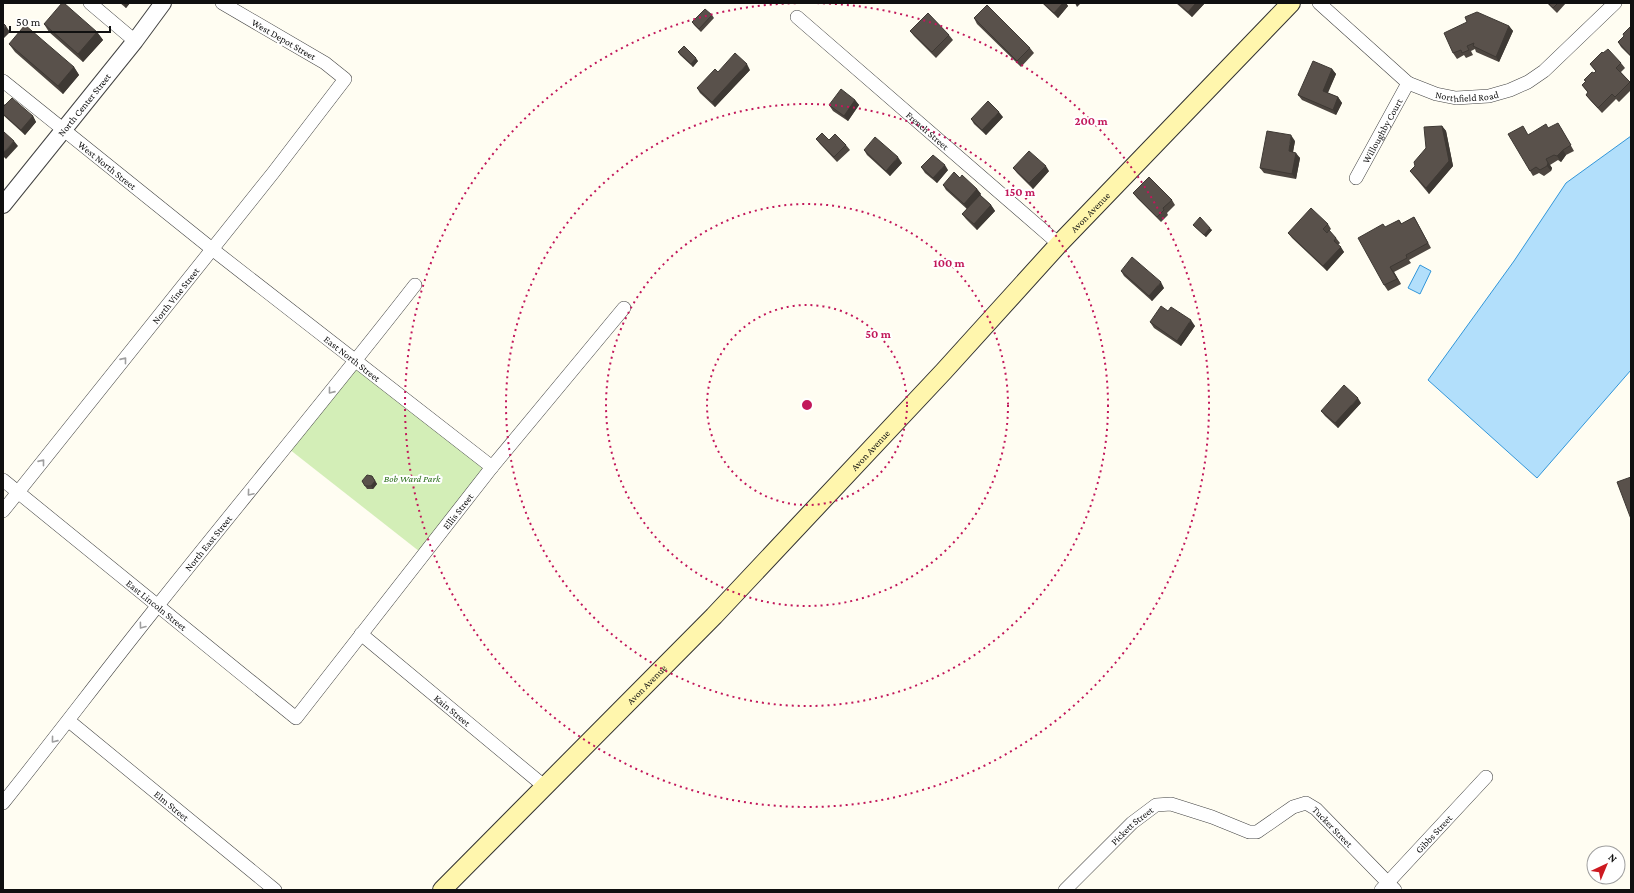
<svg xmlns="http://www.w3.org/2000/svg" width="1634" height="893" viewBox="0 0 1634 893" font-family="'Crimson Pro',serif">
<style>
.green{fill:#d3eeb7}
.water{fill:#b2dffb;stroke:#3296d9}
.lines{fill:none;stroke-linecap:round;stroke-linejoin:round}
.minor-casing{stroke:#434343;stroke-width:14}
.tertiary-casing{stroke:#434343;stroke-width:18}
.secondary-casing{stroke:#323232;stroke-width:20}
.minor{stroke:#fff;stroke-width:13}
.tertiary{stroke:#fff;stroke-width:16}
.secondary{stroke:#fff6ad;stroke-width:18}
.wall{fill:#4d4640}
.shaded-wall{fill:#3e3934}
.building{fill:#59514b;stroke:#3e3934}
.oneway{stroke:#9f9f9f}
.ring{fill:none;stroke:#c2185b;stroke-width:2;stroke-dasharray:2 4}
.labels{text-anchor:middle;stroke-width:4;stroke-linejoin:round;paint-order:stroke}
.street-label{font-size:10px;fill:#101010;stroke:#fff}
.park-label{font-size:10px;font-style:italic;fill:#2a6e19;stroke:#fff}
.centre{fill:#c2185b;stroke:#fff;stroke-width:2}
.ring-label{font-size:12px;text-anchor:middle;font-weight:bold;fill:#c2185b;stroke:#fff;stroke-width:4;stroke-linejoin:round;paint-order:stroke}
</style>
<rect width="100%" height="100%" fill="#fffdf2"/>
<path class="green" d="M 356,368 L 490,470 L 424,555 L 289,449 Z"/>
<path class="water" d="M 1631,136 L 1631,370 L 1537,478 L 1428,380 L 1514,261 L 1566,183 Z
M 1420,265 L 1431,271 L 1420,294 L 1408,288 Z"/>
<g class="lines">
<g class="minor-casing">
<g id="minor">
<path d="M 90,3 L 135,41"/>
<path id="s1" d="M 1319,3 L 1408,83 L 1436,94 L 1456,98 L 1489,96 L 1510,90 L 1528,82 L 1544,71 L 1615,3"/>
<path id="s2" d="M 797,17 L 1059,244"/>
<path id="s3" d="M 3,81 L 212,249 L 492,467"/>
<path id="s4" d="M 1356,178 L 1408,83"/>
<path id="s5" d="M 3,480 L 296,718 L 492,467 L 624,308"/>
<path id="s6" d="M 3,511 L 273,173 L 345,79 L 325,63 L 222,3"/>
<path id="s7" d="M 361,634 L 544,786"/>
<path id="s8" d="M 69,721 L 275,890"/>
<path id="s9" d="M 3,803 C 56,737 106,670 159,604 C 244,497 331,393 415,285"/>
<path id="s10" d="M 1065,890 L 1132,823 L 1156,805 L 1171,804 L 1212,817 L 1249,832 L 1257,832 L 1293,807 L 1306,803 L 1316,809 L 1395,890"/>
<path id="s11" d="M 1381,890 L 1486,777"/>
</g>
</g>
<g class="tertiary-casing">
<g id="tertiary">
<path id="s12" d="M 3,205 L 135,41 L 163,3"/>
</g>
</g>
<g class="secondary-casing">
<g id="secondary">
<path id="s13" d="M 442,890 L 714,616 L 944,371 L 1059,244 L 1291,3"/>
</g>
</g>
<use href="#minor" class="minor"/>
<use href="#tertiary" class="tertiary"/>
<use href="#secondary" class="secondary"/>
</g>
<path class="wall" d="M 120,3 L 130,3 L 126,8 Z
M 1042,3 L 1066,3 L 1068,6 L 1058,18 Z
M 1176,3 L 1205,3 L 1192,17 Z
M 1547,3 L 1566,3 L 1557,13 Z
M 712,15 L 714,18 L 701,32 L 694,25 L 692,22 Z
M 974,18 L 1030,48 L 1034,53 L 1021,67 L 977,24 Z
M 1467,22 L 1509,26 L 1513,31 L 1499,62 L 1476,52 L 1475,49 L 1471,51 L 1473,55 L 1466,58 L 1464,55 L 1457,59 L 1453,53 Z
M 44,24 L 97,32 L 103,40 L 83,62 L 49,32 Z
M 1631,26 L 1631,57 L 1621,47 L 1618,42 L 1624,36 Z
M 910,31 L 949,35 L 953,40 L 936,58 L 914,36 Z
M 9,44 L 74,67 L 79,75 L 63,94 L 15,52 Z
M 678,52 L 698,61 L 693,67 L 680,55 Z
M 1603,53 L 1621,63 L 1625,68 L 1621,72 L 1631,83 L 1631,90 L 1619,102 L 1616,99 L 1602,113 L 1590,100 L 1586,95 L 1588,93 L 1582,85 L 1586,81 L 1584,80 L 1596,72 L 1590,64 Z
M 1332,69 L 1336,74 L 1328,93 L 1338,97 L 1342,103 L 1336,115 L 1302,100 L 1298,95 Z
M 750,70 L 715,107 L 700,93 L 697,88 L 718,72 Z
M 855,100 L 859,105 L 848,121 L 833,111 L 829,105 Z
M 3,103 L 5,105 L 33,116 L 36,122 L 25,135 L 3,115 Z
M 1003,117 L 986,135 L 974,124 L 971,119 Z
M 1442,126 L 1446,131 L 1453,166 L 1429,194 L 1414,176 L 1410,171 L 1415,166 L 1426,148 Z
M 1548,128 L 1561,128 L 1574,151 L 1566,155 L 1561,162 L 1558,160 L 1550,165 L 1552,168 L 1551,171 L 1544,176 L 1539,173 L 1533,176 L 1530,171 L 1529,134 Z
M 816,139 L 829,140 L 846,145 L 850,150 L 837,162 L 820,144 Z
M 1295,141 L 1293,152 L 1300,158 L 1296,179 L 1264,173 L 1260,168 Z
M 864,150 L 902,163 L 890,176 L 867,155 Z
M 921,167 L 948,170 L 937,183 L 925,173 Z
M 1013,168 L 1049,171 L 1033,189 L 1017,173 Z
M 960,178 L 977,189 L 981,194 L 980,195 L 991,205 L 995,211 L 977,230 L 966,219 L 962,214 L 967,209 L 946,190 L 943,185 Z
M 1133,193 L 1172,200 L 1175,205 L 1167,213 L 1168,215 L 1161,222 L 1137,198 Z
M 1414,217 L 1417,222 L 1431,248 L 1409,260 L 1411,263 L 1394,272 L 1401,284 L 1388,291 L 1384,285 L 1386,227 L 1399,220 L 1402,224 Z
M 1328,224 L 1331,229 L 1329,231 L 1336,238 L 1340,243 L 1338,245 L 1344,252 L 1327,271 L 1292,238 L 1288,233 Z
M 1193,225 L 1212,230 L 1206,237 L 1195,227 Z
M 1121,271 L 1164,288 L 1152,301 L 1124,276 Z
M 1168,311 L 1195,326 L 1181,346 L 1154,328 L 1150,322 Z
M 1361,403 L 1338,428 L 1325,416 L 1321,411 Z
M 374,479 L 377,484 L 373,489 L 367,489 L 362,481 Z"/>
<path class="shaded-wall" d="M 123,3 L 130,3 L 126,8 Z
M 1063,3 L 1066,3 L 1068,6 L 1058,18 L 1054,13 Z
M 1075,3 L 1081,3 L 1077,7 Z
M 1196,3 L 1205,3 L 1192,17 L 1188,12 Z
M 6,26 L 10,32 L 3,39 L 3,30 Z
M 1509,26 L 1513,31 L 1499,62 L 1496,57 Z
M 97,32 L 103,40 L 83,62 L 78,54 Z
M 696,58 L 698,61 L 693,67 L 691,64 Z
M 747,64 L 750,70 L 715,107 L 712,102 Z
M 74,67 L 79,75 L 63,94 L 58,86 Z
M 1332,69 L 1336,74 L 1326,96 L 1323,91 Z
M 1338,97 L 1342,103 L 1336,115 L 1333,110 Z
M 855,100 L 859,105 L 848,121 L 844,116 Z
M 999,112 L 1003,117 L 986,135 L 982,130 Z
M 33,116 L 36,122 L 25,135 L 21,130 Z
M 1442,126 L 1446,131 L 1453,166 L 1429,194 L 1426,188 Z
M 1291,135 L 1295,141 L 1292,157 L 1289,151 Z
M 14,141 L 18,146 L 6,159 L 3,156 L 3,153 Z
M 1563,150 L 1566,155 L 1561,162 L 1557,156 Z
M 1296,153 L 1300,158 L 1296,179 L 1292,174 Z
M 898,157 L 902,163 L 890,176 L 886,171 Z
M 1546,159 L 1552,168 L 1551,171 L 1547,166 Z
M 945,165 L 948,170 L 937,183 L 933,178 Z
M 1046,166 L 1049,171 L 1033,189 L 1029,183 Z
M 977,189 L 981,194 L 967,209 L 964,204 Z
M 991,205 L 995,211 L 977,230 L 974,224 Z
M 1210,228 L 1212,230 L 1206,237 L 1204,235 Z
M 1341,247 L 1344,252 L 1327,271 L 1323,266 Z
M 1390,267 L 1394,272 L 1401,284 L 1397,279 Z
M 1161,282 L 1164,288 L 1152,301 L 1149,296 Z
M 1191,320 L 1195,326 L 1181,346 L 1177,341 Z
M 1358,398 L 1361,403 L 1338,428 L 1335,423 Z
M 372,476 L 377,484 L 373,489 L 371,486 Z"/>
<path class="building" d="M 62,3 L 64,3 L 97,32 L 78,54 L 44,24 Z
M 1043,3 L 1063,3 L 1054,13 Z
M 1178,3 L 1196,3 L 1188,12 Z
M 1548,3 L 1558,3 L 1553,8 Z
M 987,5 L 1030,48 L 1017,61 L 974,18 Z
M 705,9 L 712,15 L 699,29 L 692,22 Z
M 1477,12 L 1509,26 L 1496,57 L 1473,46 L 1474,43 L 1467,46 L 1469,50 L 1462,53 L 1461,50 L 1453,53 L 1444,33 L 1467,22 L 1465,17 Z
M 928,13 L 949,35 L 932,52 L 910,31 Z
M 3,23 L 6,26 L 3,30 Z
M 25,25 L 74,67 L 58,86 L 9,44 Z
M 1631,26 L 1631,56 L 1618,42 L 1624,36 L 1623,34 Z
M 684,46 L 696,58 L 691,64 L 678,52 Z
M 1608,49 L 1621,63 L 1616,68 L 1630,82 L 1615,97 L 1612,94 L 1598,108 L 1586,95 L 1588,92 L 1582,85 L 1586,81 L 1584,80 L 1592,72 L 1594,73 L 1596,71 L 1590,64 L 1602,52 L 1603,53 Z
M 735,53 L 747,64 L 712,102 L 697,88 L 715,69 L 718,72 Z
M 1313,61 L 1332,69 L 1323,91 L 1338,97 L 1333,110 L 1298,95 Z
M 841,89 L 855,100 L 844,116 L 829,105 Z
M 12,98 L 33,116 L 21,130 L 3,114 L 3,107 Z
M 988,101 L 999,112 L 982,130 L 971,119 Z
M 1558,123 L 1571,145 L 1563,150 L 1557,156 L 1554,155 L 1546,159 L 1548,163 L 1547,166 L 1540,170 L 1536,167 L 1530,171 L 1508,134 L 1523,126 L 1528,135 L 1546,124 L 1548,128 Z
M 1442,126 L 1449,161 L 1426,188 L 1410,171 L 1415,166 L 1414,162 L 1426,148 L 1424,127 Z
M 1267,131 L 1291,135 L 1289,151 L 1296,153 L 1292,174 L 1260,168 Z
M 4,132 L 14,141 L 3,153 L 3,133 Z
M 822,133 L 829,140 L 835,134 L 846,145 L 834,157 L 816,139 Z
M 875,137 L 898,157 L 886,171 L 864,150 Z
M 1029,151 L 1046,166 L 1029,183 L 1013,168 Z
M 933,155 L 945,165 L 933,178 L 921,167 Z
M 954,172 L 960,178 L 962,175 L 977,189 L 964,204 L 943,185 Z
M 1149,177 L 1172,200 L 1163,208 L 1164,210 L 1157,217 L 1133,193 Z
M 980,195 L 991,205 L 974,224 L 962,214 Z
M 1311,208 L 1328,224 L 1323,229 L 1327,233 L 1329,230 L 1336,238 L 1334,241 L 1341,247 L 1323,266 L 1288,233 Z
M 1200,217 L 1210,228 L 1204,235 L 1193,225 Z
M 1414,217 L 1428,243 L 1406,255 L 1407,258 L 1390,267 L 1397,279 L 1384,285 L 1358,238 L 1383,224 L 1385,227 L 1399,220 L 1401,224 Z
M 1132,257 L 1161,282 L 1149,296 L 1121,271 Z
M 1161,306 L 1168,311 L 1171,307 L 1191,320 L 1177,341 L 1150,322 Z
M 1344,385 L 1358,398 L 1335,423 L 1321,411 Z
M 367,475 L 372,476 L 375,481 L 371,486 L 365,486 L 362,481 Z
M 1631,477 L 1631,519 L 1617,482 Z"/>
<defs><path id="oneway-chevron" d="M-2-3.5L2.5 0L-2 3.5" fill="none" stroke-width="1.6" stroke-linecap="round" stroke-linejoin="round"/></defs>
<g class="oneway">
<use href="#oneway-chevron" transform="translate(124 360) rotate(-51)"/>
<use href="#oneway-chevron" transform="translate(331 391) rotate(129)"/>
<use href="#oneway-chevron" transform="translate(42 462) rotate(-51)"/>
<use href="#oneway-chevron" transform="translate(250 493) rotate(130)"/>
<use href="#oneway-chevron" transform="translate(142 626) rotate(127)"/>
<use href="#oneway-chevron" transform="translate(54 740) rotate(129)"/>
</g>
<g class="ring">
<circle cx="807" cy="405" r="100"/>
<circle cx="807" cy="405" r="201"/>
<circle cx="807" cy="405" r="301"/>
<path d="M811 3A402 402 0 1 1 803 3"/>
</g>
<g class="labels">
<g class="street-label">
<text transform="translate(284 39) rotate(30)" y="4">West Depot Street</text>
<text dy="4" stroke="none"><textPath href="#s1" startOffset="181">Northfield Road</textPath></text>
<text dy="4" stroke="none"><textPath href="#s12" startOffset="129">North Center Street</textPath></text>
<text dy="4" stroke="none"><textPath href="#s2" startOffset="173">French Street</textPath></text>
<text dy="4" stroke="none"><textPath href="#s4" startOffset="54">Willoughby Court</textPath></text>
<text dy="4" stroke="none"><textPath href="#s3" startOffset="134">West North Street</textPath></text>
<text dy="4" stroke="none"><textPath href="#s13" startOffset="938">Avon Avenue</textPath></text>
<text dy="4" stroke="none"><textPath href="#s6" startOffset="276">North Vine Street</textPath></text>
<text dy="4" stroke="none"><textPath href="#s3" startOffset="446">East North Street</textPath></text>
<text dy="4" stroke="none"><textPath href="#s13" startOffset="614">Avon Avenue</textPath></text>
<text dy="4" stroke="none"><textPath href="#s5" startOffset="640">Ellis Street</textPath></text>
<text dy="4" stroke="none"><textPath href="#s9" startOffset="331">North East Street</textPath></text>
<text dy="4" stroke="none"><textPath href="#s5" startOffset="198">East Lincoln Street</textPath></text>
<text dy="4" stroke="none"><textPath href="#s13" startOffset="290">Avon Avenue</textPath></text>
<text dy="4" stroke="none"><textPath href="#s7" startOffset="119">Kain Street</textPath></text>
<text dy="4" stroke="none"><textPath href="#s8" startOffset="133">Elm Street</textPath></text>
<text dy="4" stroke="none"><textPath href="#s10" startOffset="93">Pickett Street</textPath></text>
<text dy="4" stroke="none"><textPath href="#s10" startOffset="324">Tucker Street</textPath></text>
<text dy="4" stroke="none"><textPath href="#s11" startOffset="77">Gibbs Street</textPath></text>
</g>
<g class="park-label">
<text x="412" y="482">Bob Ward Park</text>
</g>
</g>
<circle cx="807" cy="405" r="6" class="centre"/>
<g class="ring-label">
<text x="1091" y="125">200 m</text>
<text x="1020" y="196">150 m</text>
<text x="949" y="267">100 m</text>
<text x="878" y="338">50 m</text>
</g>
<rect width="1634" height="893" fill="none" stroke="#101010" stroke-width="8"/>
<g transform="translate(1606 865) rotate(44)"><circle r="19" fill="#ffffff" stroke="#9f9f9f"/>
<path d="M0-3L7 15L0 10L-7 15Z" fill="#cd1a21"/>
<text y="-6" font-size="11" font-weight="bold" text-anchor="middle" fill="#101010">N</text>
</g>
<path d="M10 26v6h100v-6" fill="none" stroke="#101010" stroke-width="2"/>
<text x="16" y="26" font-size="12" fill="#101010" stroke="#ffffff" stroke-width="3" paint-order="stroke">50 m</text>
</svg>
